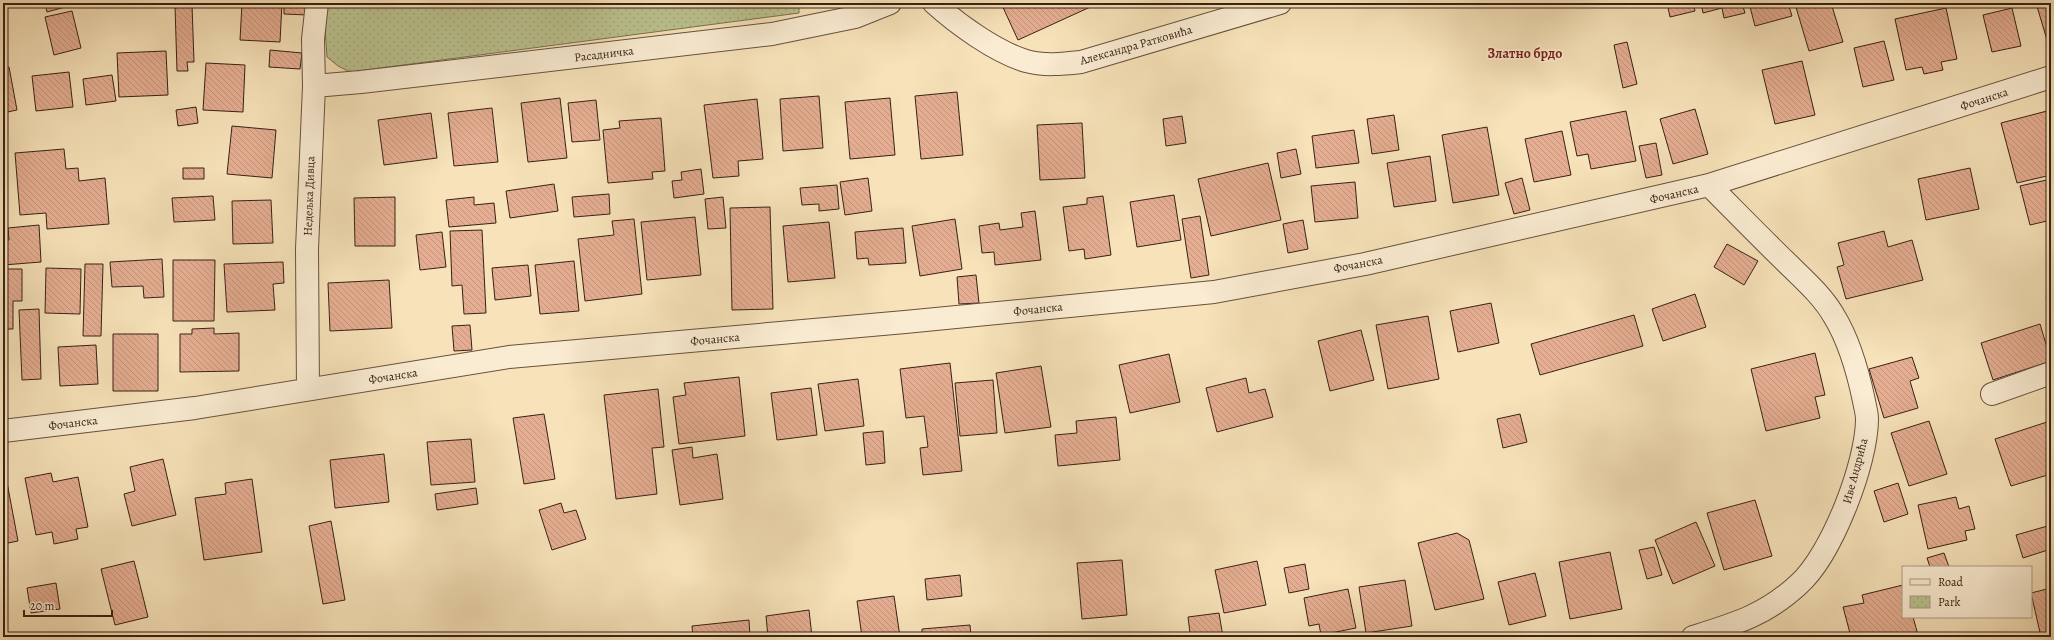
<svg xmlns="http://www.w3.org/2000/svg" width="2054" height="640" viewBox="0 0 2054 640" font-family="Alegreya,serif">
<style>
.park{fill:url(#park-dots);stroke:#7a7252}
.building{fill:url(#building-back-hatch);stroke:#382115}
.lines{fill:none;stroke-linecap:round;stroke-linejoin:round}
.minor-casing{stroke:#68513e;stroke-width:24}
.minor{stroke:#faecd2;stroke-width:22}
.labels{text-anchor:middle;stroke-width:3.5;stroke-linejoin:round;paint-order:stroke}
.street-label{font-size:12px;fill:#382115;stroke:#faecd2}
.quarter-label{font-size:14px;font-weight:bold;fill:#7a1f14;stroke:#faecd2}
</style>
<defs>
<pattern id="park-dots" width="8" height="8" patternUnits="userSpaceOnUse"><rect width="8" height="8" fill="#bbc390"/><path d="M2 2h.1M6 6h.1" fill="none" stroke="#a2a77b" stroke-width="1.8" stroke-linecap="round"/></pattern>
<pattern id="building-back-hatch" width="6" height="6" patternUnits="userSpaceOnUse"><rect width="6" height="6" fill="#e5ae92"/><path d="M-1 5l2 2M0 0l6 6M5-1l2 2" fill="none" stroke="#c5957d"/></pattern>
</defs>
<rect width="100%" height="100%" fill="#f7e2b9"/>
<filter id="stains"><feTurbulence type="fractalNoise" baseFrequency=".005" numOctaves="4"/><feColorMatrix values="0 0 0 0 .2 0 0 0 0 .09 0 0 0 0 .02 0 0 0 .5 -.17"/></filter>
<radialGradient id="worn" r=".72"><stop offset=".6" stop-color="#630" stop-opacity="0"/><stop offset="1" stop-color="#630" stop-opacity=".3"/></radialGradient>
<path class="park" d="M 327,3 L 799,3 L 799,13 L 350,72 L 338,66 L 327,57 L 324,12 Z"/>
<path class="building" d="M 45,3 L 69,3 L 69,6 L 47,12 Z
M 242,3 L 282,3 L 280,42 L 240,40 Z
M 284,3 L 309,3 L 308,15 L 284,14 Z
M 1001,3 L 1099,3 L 1018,40 Z
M 1667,3 L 1693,3 L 1695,11 L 1670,17 Z
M 1701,3 L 1742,3 L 1745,13 L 1724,18 L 1722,8 L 1703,13 Z
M 1749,3 L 1788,3 L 1792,16 L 1755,26 Z
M 1798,3 L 1831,3 L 1843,42 L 1809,51 L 1795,4 Z
M 2036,3 L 2051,3 L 2051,39 L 2047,40 Z
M 192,5 L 194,62 L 187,62 L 188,71 L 177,71 L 175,6 Z
M 1946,8 L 1957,59 L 1941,62 L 1943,70 L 1924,74 L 1922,67 L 1906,70 L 1895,19 Z
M 2012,8 L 2021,46 L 1992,52 L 1983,15 Z
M 72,11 L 81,48 L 54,55 L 45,17 Z
M 1884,41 L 1894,80 L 1863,87 L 1854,48 Z
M 1627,42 L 1637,84 L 1623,88 L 1614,45 Z
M 270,50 L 302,53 L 300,69 L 269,67 Z
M 166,51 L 168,95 L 119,97 L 117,53 Z
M 1802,61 L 1815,115 L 1775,124 L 1762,70 Z
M 206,63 L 245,65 L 243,112 L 203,110 Z
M 9,67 L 17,110 L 3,113 L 3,68 Z
M 69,72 L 73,107 L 36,111 L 32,76 Z
M 112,75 L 116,101 L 86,105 L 83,79 Z
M 957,92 L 963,155 L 921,159 L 915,96 Z
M 819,96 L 823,148 L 783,151 L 780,99 Z
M 560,98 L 567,158 L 528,162 L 521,103 Z
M 890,98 L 895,155 L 850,159 L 845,102 Z
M 757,99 L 763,159 L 738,161 L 739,176 L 713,178 L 704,105 Z
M 596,100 L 600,140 L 572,142 L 568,103 Z
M 196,107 L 198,123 L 178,126 L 176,110 Z
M 492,108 L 498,162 L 454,166 L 448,113 Z
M 1695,109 L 1708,154 L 1673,164 L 1660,119 Z
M 1626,111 L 1636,161 L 1591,169 L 1588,154 L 1577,156 L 1570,122 Z
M 2047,111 L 2051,126 L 2051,175 L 2017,183 L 2001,123 Z
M 431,113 L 437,158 L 384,165 L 378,120 Z
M 1394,115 L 1399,150 L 1372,154 L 1367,119 Z
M 1182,116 L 1186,143 L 1166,146 L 1163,119 Z
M 661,118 L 665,171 L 652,172 L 653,179 L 608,183 L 603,130 L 620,128 L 619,121 Z
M 1082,123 L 1085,178 L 1040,180 L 1037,125 Z
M 232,126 L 276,130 L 272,178 L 227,174 Z
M 1487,127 L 1499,195 L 1453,203 L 1442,135 Z
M 1354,130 L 1359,163 L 1316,168 L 1312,136 Z
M 1562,131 L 1571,175 L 1534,182 L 1525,139 Z
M 1656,143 L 1662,175 L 1646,178 L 1639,146 Z
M 64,149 L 66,169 L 78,168 L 79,181 L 105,178 L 109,224 L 47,229 L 46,213 L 20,215 L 15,153 Z
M 1296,149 L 1301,174 L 1281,178 L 1277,153 Z
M 1430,156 L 1436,201 L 1394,207 L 1387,163 Z
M 1268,163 L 1281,220 L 1211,236 L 1198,179 Z
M 183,168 L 204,168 L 204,179 L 183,179 Z
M 1970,168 L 1979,209 L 1926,220 L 1918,179 Z
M 701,169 L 704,194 L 674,198 L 672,181 L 682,180 L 681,172 Z
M 868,178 L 872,211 L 845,215 L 840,182 Z
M 1522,178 L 1530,210 L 1514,214 L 1505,183 Z
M 2051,179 L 2051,220 L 2030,225 L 2020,186 Z
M 1355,182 L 1358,218 L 1315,222 L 1311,186 Z
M 554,184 L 558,211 L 510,218 L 506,191 Z
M 837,185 L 839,209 L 819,211 L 819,204 L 802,205 L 800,188 Z
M 609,194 L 610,214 L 574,217 L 572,197 Z
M 1174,195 L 1181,240 L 1137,247 L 1130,202 Z
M 213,196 L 215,220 L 174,222 L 172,198 Z
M 1103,196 L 1111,255 L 1085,259 L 1084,249 L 1069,251 L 1063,207 L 1087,204 L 1087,198 Z
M 395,197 L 395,246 L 355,246 L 354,198 Z
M 474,197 L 474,205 L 494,203 L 496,223 L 449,227 L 446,200 Z
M 723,197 L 726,228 L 708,229 L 705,199 Z
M 271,200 L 273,243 L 233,244 L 232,201 Z
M 770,207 L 773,309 L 732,310 L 730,208 Z
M 1035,211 L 1041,260 L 995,265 L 994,252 L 982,253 L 979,226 L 999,223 L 1000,230 L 1023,227 L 1021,213 Z
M 1200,216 L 1209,275 L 1191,278 L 1182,219 Z
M 695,217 L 701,275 L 647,280 L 641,222 Z
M 634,219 L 642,294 L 585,301 L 578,239 L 614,235 L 612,221 Z
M 955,219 L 962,269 L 920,276 L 912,226 Z
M 1303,220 L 1308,249 L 1288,253 L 1283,224 Z
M 829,222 L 835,278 L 788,282 L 783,226 Z
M 39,225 L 41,262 L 3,265 L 3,241 L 9,240 L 8,228 Z
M 903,228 L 906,263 L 869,265 L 868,258 L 857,259 L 855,232 Z
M 482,230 L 486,313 L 464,314 L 462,285 L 452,286 L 450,231 Z
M 1884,231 L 1888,247 L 1912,240 L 1923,280 L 1846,299 L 1837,267 L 1844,265 L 1838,243 Z
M 442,232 L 446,267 L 420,270 L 416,235 Z
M 1727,244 L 1758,261 L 1744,285 L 1714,267 Z
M 162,259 L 164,297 L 144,298 L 143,286 L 112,287 L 110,262 Z
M 173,260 L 215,260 L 214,321 L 173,321 Z
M 574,261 L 579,311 L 540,314 L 535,265 Z
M 283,262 L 284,283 L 273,284 L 275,310 L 227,312 L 224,264 Z
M 85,264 L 103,264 L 101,336 L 83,336 Z
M 528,265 L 531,296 L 495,300 L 492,268 Z
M 46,268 L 81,269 L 80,314 L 45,313 Z
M 3,269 L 22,269 L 22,301 L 13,301 L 13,329 L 3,329 Z
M 976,275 L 979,303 L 959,304 L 957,277 Z
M 389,280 L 392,328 L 330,331 L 328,283 Z
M 1695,294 L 1706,327 L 1663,341 L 1652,309 Z
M 2051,295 L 2051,315 L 2046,297 Z
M 1491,303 L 1499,343 L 1458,352 L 1450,311 Z
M 39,309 L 41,379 L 22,380 L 19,310 Z
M 1634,315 L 1643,346 L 1540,375 L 1531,344 Z
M 1428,316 L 1439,379 L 1388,389 L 1376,325 Z
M 2040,324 L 2051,361 L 1993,380 L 1981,343 Z
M 470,325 L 472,350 L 454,351 L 452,326 Z
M 214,328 L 214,334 L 239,333 L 239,371 L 180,372 L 180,334 L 192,334 L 192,329 Z
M 1361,330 L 1374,380 L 1330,391 L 1318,341 Z
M 113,334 L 158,334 L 158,391 L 113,391 Z
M 96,345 L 98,384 L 60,386 L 58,347 Z
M 1815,353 L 1825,395 L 1815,397 L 1820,418 L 1766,431 L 1751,369 Z
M 1169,354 L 1180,402 L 1130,413 L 1119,365 Z
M 1912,357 L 1919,378 L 1910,381 L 1918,408 L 1884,418 L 1869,369 Z
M 950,363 L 962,471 L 923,475 L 920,448 L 928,447 L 924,416 L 906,418 L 900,369 Z
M 1041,366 L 1051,427 L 1005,433 L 996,373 Z
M 739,377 L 745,436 L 679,444 L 673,397 L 686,395 L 684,383 Z
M 1246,378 L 1249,393 L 1265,389 L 1273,417 L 1217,432 L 1206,388 Z
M 858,379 L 864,426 L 825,431 L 818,384 Z
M 993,380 L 997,433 L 960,436 L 955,383 Z
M 811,388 L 817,435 L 777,440 L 771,393 Z
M 658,389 L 664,447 L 652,448 L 657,494 L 616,499 L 604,395 Z
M 544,414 L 555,479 L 524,484 L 513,418 Z
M 1520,414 L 1527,442 L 1503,448 L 1497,419 Z
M 1116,417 L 1120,460 L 1058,466 L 1055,435 L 1077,433 L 1076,421 Z
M 1929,421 L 1947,474 L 1909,486 L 1891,433 Z
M 2050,421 L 2051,474 L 2011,486 L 1995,439 Z
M 883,431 L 885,463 L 866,465 L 863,433 Z
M 471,439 L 475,482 L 431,485 L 427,442 Z
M 692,447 L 693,458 L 717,454 L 723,499 L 680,505 L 672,450 Z
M 384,454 L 389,502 L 335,508 L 330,460 Z
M 163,459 L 176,515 L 132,526 L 124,494 L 135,491 L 130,467 Z
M 51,473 L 53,482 L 78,477 L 88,527 L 76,529 L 78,539 L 54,544 L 52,532 L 36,535 L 25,478 Z
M 3,477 L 6,477 L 18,541 L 3,544 Z
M 252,479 L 262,552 L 204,560 L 195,498 L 226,494 L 225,483 Z
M 1898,483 L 1908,514 L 1884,522 L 1874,491 Z
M 476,488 L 478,504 L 437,510 L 435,494 Z
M 1956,497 L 1959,509 L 1969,506 L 1975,529 L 1965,531 L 1967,540 L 1928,549 L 1918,505 Z
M 1755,500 L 1772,556 L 1724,570 L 1707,513 Z
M 561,503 L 564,513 L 576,510 L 586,539 L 552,550 L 539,510 Z
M 331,521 L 345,600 L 323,604 L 309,526 Z
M 1696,522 L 1715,566 L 1673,584 L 1655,540 Z
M 2051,525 L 2051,549 L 2023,558 L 2016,535 Z
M 1457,533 L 1469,540 L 1484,599 L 1435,610 L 1418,543 Z
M 1654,547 L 1662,575 L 1647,579 L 1639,550 Z
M 1610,552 L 1622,609 L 1570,619 L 1559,562 Z
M 1944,553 L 1949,567 L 1930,567 L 1927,558 Z
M 1122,560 L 1127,615 L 1082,619 L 1077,563 Z
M 134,561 L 148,617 L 115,625 L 101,569 Z
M 1257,561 L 1266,605 L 1224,613 L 1215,570 Z
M 1305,564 L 1309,589 L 1289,593 L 1284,568 Z
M 1535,573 L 1546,616 L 1509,625 L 1498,582 Z
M 960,575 L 962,596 L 927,600 L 925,579 Z
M 1405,580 L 1412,626 L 1366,633 L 1359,587 Z
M 56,583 L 60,609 L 31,613 L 27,588 Z
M 1903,585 L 1903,617 L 1913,617 L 1918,635 L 1908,637 L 1851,637 L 1843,607 L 1864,603 L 1862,595 Z
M 2051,588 L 2051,637 L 2041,637 L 2031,593 Z
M 1348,589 L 1356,628 L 1321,635 L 1319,624 L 1309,626 L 1304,598 Z
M 894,596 L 900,637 L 862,637 L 857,601 Z
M 809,610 L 812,637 L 768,637 L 766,616 Z
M 1219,613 L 1223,637 L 1181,637 L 1181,634 L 1190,633 L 1188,617 Z
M 749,620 L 750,637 L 693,637 L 692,626 Z
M 970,625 L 971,637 L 922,637 L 922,629 Z"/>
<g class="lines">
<g class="minor-casing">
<path id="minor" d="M 934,3 C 957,24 996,52 1026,61 C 1044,66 1063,64 1081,62 L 1280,3
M 314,86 L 361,82 L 772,34 L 855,17 L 890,3
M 308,389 L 307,249 L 314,86 L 313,39 L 317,3
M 1992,394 L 2051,373
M 3,431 L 195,408 L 509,357 L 905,322 L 1214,292 L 1365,264 L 1709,185 L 2051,77
M 1693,637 C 1735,624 1766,615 1799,584 C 1832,554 1867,463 1867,419 C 1867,413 1865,407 1864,401 C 1858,372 1850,342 1834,316 C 1822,295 1803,279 1786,262 C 1760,237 1735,211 1709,185"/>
</g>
<use href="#minor" class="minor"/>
</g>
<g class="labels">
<g class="street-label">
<text transform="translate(1136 45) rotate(-16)" y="4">Александра Ратковића</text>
<text transform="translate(604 54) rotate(-7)" y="4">Расадничка</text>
<text transform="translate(1984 99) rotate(-18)" y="4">Фочанска</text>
<text transform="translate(1674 194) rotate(-13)" y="4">Фочанска</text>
<text transform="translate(309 196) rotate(-88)" y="4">Недељка Дивца</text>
<text transform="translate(1358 264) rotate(-11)" y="4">Фочанска</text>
<text transform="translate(1038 309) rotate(-6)" y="4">Фочанска</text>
<text transform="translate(715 339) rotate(-5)" y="4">Фочанска</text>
<text transform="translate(393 376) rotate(-9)" y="4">Фочанска</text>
<text transform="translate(73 423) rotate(-7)" y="4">Фочанска</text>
<text transform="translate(1855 471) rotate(-75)" y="4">Иве Андрића</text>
</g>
<g class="quarter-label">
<text x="1525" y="58">Златно брдо</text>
</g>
</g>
<rect width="2054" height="640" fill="none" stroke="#f7e2b9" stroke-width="16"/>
<rect x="4" y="4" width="2046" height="632" fill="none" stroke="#382115" stroke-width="2"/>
<rect x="8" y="8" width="2038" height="624" fill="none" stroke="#382115"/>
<rect x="1902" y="566" width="130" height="52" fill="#faecd2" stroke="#ac9b86"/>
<rect x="1910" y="579" width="20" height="6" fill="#faecd2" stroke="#ac9b86"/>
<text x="1938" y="586" font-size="12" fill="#382115">Road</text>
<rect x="1910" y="596" width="20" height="12" fill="url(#park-dots)" stroke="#ac9b86"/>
<text x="1938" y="606" font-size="12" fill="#382115">Park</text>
<path d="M24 610v6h88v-6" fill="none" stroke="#382115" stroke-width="2"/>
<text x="30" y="610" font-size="12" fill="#382115" stroke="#faecd2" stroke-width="3" paint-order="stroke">20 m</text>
<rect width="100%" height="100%" filter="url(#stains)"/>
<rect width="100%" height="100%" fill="url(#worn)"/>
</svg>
